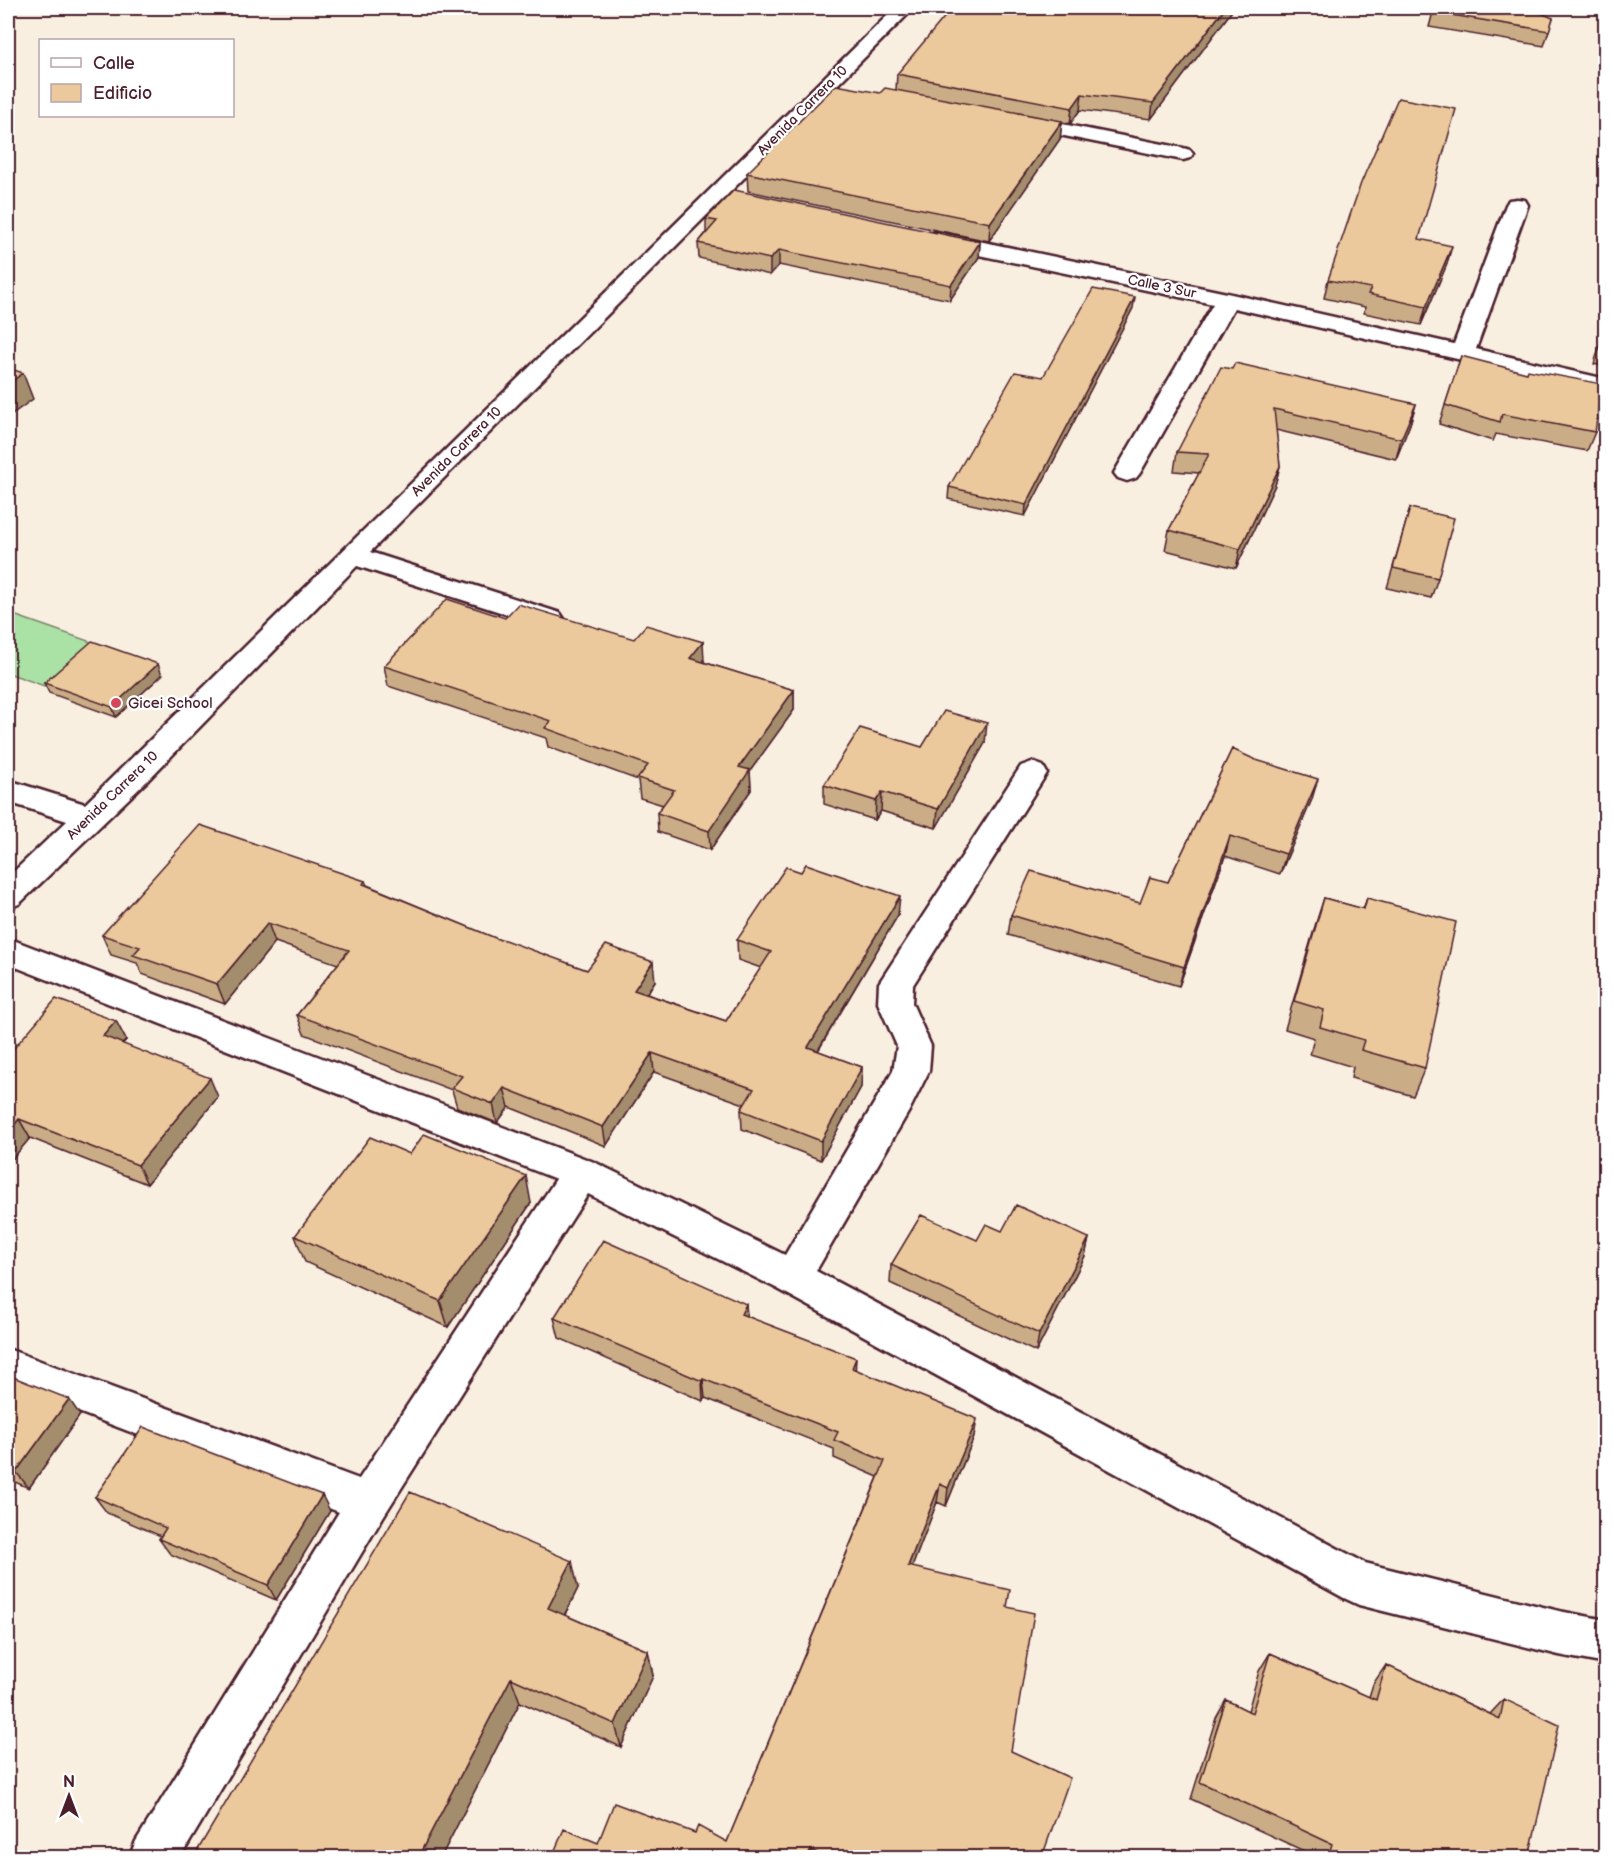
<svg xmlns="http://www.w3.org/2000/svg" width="1613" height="1865" viewBox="0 0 1613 1865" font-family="'Balsamiq Sans',sans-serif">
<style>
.green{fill:#aae2a6;stroke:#7a8068;stroke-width:1.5}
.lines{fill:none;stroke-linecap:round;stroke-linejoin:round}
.minor-casing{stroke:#4a1f2b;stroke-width:5}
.minor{fill:#fff;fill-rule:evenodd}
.wall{fill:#caad86;stroke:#4a1f2b;stroke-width:1.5}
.shaded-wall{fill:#a48d6d;stroke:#4a1f2b;stroke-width:1.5}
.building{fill:#ebc99c;stroke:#4a1f2b;stroke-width:1.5}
.poi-dot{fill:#d1495b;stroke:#fff;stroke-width:2}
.labels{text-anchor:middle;stroke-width:4.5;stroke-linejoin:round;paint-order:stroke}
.far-street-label{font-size:14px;fill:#4a1f2b;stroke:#fff}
.poi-label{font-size:15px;fill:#4a1f2b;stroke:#fff;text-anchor:start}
</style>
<rect width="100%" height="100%" fill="#f9efe1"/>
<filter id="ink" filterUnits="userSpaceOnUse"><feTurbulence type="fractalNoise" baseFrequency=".0167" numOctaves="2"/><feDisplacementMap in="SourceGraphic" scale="12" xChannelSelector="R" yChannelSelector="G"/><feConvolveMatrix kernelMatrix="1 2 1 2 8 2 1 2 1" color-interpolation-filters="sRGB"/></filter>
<g filter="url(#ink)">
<path class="green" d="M 8,613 L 94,643 L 44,686 L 8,673 Z"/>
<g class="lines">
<g class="minor-casing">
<path id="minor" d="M 895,8 L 914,8 L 370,552 L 560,613 L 564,619 L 560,625 L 550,628 L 540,625 L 357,566 L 147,781 L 19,904 L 8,908 L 8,877 L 67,821 L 8,802 L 8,780 L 85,804 Z
M 1017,115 L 1183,148 L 1190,150 L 1193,154 L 1190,158 L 1183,160 L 1010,125 L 1007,121 L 1010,117 Z
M 1517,199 L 1525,200 L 1528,205 L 1476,349 L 1606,379 L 1606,393 L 1234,308 L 1140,473 L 1136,478 L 1127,481 L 1118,478 L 1114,473 L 1213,304 L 936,246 L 928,244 L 925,239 L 928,234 L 936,232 L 1227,293 L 1454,344 L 1506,205 L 1509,200 Z
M 1032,762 L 1043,766 L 1047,773 L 913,985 L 912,1003 L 931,1046 L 929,1071 L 909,1111 L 816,1271 L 1365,1563 L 1559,1611 L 1606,1620 L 1606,1664 L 1559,1655 L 1359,1605 L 1344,1598 L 778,1289 L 588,1194 L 383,1517 L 180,1858 L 129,1858 L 136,1841 L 339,1512 L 8,1385 L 8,1349 L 359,1479 L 556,1179 L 8,964 L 8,938 L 594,1162 L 785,1255 L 893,1071 L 897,1046 L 878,1003 L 879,983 L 1021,766 Z"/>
</g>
<use href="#minor" class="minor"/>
</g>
<path class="wall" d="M 1234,8 L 1151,119 L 1080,110 L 1070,124 L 1062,122 L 1060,139 L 989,241 L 748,191 L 747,173 L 880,93 L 896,90 L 897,74 Z
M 1433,12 L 1553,18 L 1544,46 L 1429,27 Z
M 706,219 L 980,242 L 979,257 L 950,300 L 779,265 L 770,275 L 699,258 L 698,243 L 706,233 Z
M 1419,239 L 1447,264 L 1421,325 L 1364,313 L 1365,307 L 1324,298 L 1328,280 Z
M 1133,308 L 1025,516 L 948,499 L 949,487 L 1043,377 Z
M 1605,329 L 1605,367 L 1594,364 Z
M 1461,356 L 1595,432 L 1587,451 L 1496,434 L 1493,441 L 1439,424 Z
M 1232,369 L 1416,404 L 1410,424 L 1396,459 L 1276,430 L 1280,466 L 1275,485 L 1236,568 L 1165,550 L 1169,530 L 1199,473 L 1174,471 L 1177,452 Z
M 1410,508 L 1438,578 L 1431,598 L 1387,588 Z
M 505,618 L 704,661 L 703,662 L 794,690 L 794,710 L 750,771 L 751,790 L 710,850 L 658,832 L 657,813 L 663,805 L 640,798 L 638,780 L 548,747 L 546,738 L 388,686 L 384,666 Z
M 162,675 L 116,717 L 49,693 L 44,683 Z
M 985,743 L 936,828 L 881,811 L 875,820 L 824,804 L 824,785 L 922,747 Z
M 1232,749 L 1312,799 L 1280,874 L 1225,856 L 1179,986 L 1008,935 L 1011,915 L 1140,903 L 1168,882 Z
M 365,881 L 367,885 L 500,940 L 587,970 L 655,981 L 647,994 L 726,1021 L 761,968 L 738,960 L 737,940 L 898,915 L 818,1051 L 862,1067 L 861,1087 L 821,1160 L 742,1129 L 741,1110 L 744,1104 L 654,1072 L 606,1146 L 509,1107 L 497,1123 L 457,1107 L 452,1090 L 304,1034 L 297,1015 L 338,964 L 275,942 L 225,1004 L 142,974 L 137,963 L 111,955 L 102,935 Z
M 1324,898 L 1363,909 L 1367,898 L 1425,1068 L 1413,1096 L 1351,1078 L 1353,1067 L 1310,1054 L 1314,1038 L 1285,1029 L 1315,926 Z
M 116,1021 L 126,1040 L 122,1044 L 218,1097 L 147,1184 L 30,1138 L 8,1164 L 8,1055 Z
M 410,1154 L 531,1203 L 448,1327 L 305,1262 L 295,1236 Z
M 1002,1231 L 1089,1238 L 1085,1256 L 1036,1352 L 890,1283 L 891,1265 L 977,1240 Z
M 746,1304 L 747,1316 L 855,1369 L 974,1437 L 946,1506 L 937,1502 L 912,1567 L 1007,1607 L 1011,1751 L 1042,1857 L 552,1857 L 598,1843 L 695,1833 L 727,1842 L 878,1477 L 834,1458 L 834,1449 L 705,1398 L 703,1401 L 559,1338 L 554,1318 Z
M 8,1375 L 80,1415 L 29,1488 L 8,1479 Z
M 95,1497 L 330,1511 L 276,1600 L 170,1554 L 159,1539 L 161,1536 L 107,1513 Z
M 578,1588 L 565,1615 L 648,1651 L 653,1676 L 621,1747 L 520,1702 L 441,1857 L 200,1857 L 196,1853 Z
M 1270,1653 L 1369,1697 L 1373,1684 L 1386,1665 L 1490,1714 L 1504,1699 L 1529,1857 L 1317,1857 L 1191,1799 L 1216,1718 L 1226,1700 L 1248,1711 L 1259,1671 Z"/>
<path class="shaded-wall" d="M 1225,8 L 1234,8 L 1151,119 L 1153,103 Z
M 1082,94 L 1080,110 L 1070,124 L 1072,108 Z
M 1062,121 L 1060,139 L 989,241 L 990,223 Z
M 980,242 L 979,257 L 950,300 L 951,285 Z
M 1452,246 L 1447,264 L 1421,325 L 1426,307 Z
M 779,250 L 779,265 L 770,275 L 770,259 Z
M 1135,297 L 1133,308 L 1025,516 L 1026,505 Z
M 23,373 L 33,399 L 8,417 L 8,384 Z
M 1416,404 L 1410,424 L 1396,459 L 1401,439 Z
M 1280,466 L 1275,485 L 1236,568 L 1240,549 Z
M 703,642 L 704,661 L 691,678 L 690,658 Z
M 158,664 L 162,675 L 116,717 L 112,707 Z
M 794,690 L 794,710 L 750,771 L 751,790 L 710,850 L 709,831 L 739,767 Z
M 987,723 L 985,743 L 936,828 L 938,809 Z
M 1318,779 L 1312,799 L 1280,874 L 1286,854 Z
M 882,792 L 881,811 L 875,820 L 876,801 Z
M 1230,836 L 1225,856 L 1179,986 L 1184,967 Z
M 900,896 L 898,915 L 808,1067 L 808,1047 Z
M 268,923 L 275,942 L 225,1004 L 217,984 Z
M 653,962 L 655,981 L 636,1009 L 634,990 Z
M 116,1021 L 126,1040 L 113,1055 L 103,1036 Z
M 652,1053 L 654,1072 L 606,1146 L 603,1127 Z
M 862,1067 L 861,1087 L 821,1160 L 821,1141 Z
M 210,1078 L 218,1097 L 147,1184 L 138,1165 Z
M 504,1088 L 509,1107 L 497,1123 L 493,1104 Z
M 19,1119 L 30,1138 L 8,1164 L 8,1133 Z
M 526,1176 L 531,1203 L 448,1327 L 440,1301 Z
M 1089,1238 L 1085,1256 L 1036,1352 L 1039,1334 Z
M 746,1304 L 747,1324 L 741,1314 Z
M 856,1358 L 855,1377 L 852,1368 Z
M 703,1379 L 705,1398 L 703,1401 L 702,1381 Z
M 69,1399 L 80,1415 L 29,1488 L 16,1472 Z
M 977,1419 L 974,1437 L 946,1506 L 948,1488 Z
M 940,1484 L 937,1502 L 906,1583 L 908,1566 Z
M 322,1495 L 330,1511 L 276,1600 L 268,1585 Z
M 572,1561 L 578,1588 L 555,1633 L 548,1608 Z
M 648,1651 L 653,1676 L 621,1747 L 615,1724 Z
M 511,1678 L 520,1702 L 441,1857 L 418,1857 Z"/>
<path class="building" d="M 952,8 L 1225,8 L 1153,103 L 1082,94 L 1072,108 L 897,74 Z
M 1435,8 L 1529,8 L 1553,18 L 1549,31 L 1433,12 Z
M 836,85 L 880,93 L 885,88 L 1062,121 L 990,223 L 747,173 Z
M 1398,98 L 1456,109 L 1419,239 L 1452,246 L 1426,307 L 1368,294 L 1371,288 L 1328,280 L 1361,183 Z
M 734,190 L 980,242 L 951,285 L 779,250 L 770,259 L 698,243 L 717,221 L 706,219 Z
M 1093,289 L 1135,297 L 1026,505 L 949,487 L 1015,372 L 1043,377 Z
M 1605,331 L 1605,350 L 1600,349 Z
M 1461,356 L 1527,373 L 1528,370 L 1602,384 L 1595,432 L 1502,414 L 1500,422 L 1445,405 Z
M 1235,363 L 1416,404 L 1401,439 L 1274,409 L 1280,466 L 1240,549 L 1169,530 L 1209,454 L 1177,452 L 1221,367 L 1232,369 Z
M 8,368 L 23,373 L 8,384 Z
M 1410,508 L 1454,518 L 1438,578 L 1393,568 Z
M 447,599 L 505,618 L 518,604 L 634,639 L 646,625 L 703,642 L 690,658 L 794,690 L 739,767 L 750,770 L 709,831 L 657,813 L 674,790 L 638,778 L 648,765 L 545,728 L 551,721 L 384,666 Z
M 92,641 L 158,664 L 112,707 L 44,683 Z
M 944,711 L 987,723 L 938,809 L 882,792 L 876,801 L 824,785 L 860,728 L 922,747 Z
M 1232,749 L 1256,760 L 1318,779 L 1286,854 L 1230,836 L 1184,967 L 1011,915 L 1031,871 L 1140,903 L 1150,877 L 1168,882 Z
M 200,825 L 365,881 L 363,884 L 500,940 L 502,939 L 587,970 L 606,945 L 653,962 L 634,990 L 726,1021 L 771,952 L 737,940 L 786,867 L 801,872 L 806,864 L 900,896 L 808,1047 L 862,1067 L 821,1141 L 741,1110 L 754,1089 L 652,1053 L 603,1127 L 504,1088 L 493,1104 L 452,1088 L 462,1076 L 297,1015 L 349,950 L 268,923 L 217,984 L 133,955 L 140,947 L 102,935 Z
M 1324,898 L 1364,909 L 1367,898 L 1456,922 L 1425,1068 L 1361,1050 L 1364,1040 L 1320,1027 L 1324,1010 L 1294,1001 Z
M 56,999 L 116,1021 L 103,1036 L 210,1078 L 138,1165 L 19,1119 L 8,1133 L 8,1055 Z
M 424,1134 L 526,1176 L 440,1301 L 295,1236 L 370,1137 L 410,1154 Z
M 1016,1205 L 1089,1238 L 1039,1334 L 891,1265 L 921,1215 L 977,1240 L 986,1224 L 1002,1231 Z
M 603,1240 L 746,1304 L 741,1314 L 856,1358 L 852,1368 L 977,1419 L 948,1488 L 940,1484 L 908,1566 L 1010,1590 L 1007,1607 L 1034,1613 L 1011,1751 L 1070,1778 L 1042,1857 L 826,1857 L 811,1850 L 807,1857 L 552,1857 L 564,1829 L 598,1843 L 614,1803 L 695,1833 L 698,1826 L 727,1842 L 885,1461 L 834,1440 L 838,1432 L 703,1379 L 702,1381 L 554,1318 Z
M 8,1375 L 69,1399 L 16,1472 L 8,1469 Z
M 143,1427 L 322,1495 L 268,1585 L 159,1539 L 166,1528 L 95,1497 Z
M 410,1492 L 572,1561 L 548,1608 L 648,1651 L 615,1724 L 511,1678 L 418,1857 L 204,1857 L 196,1853 Z
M 1270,1653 L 1376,1700 L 1386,1665 L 1500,1719 L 1504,1699 L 1559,1725 L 1529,1857 L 1328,1857 L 1332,1844 L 1200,1782 L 1226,1700 L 1252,1713 Z"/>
</g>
<circle class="poi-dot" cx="116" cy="703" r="6"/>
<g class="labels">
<g class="far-street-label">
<text transform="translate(802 110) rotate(-45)" y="5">Avenida Carrera 10</text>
<text transform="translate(1162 286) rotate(12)" y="5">Calle 3 Sur</text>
<text transform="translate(456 451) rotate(-45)" y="5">Avenida Carrera 10</text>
<text transform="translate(112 795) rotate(-44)" y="5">Avenida Carrera 10</text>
</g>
<g class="poi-label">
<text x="128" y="708">Gicei School</text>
</g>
</g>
<rect width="1613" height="1865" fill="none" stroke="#fff" stroke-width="30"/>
<rect x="15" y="15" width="1583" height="1835" fill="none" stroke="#4a1f2b" stroke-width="2" filter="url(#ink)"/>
<rect x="39" y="39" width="195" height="78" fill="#ffffff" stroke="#b7a5aa" stroke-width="1.5"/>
<rect x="51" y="58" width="30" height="9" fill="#ffffff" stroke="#b7a5aa" stroke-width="1.5"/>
<text x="93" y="69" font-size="18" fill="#4a1f2b">Calle</text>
<rect x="51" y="84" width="30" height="18" fill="#ebc99c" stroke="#b7a5aa" stroke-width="1.5"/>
<text x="93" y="99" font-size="18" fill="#4a1f2b">Edificio</text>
<g transform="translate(69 1796)" stroke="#ffffff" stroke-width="4.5" paint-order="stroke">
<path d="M0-4.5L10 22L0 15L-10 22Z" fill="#4a1f2b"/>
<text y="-9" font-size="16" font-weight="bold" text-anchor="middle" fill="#4a1f2b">N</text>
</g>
</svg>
